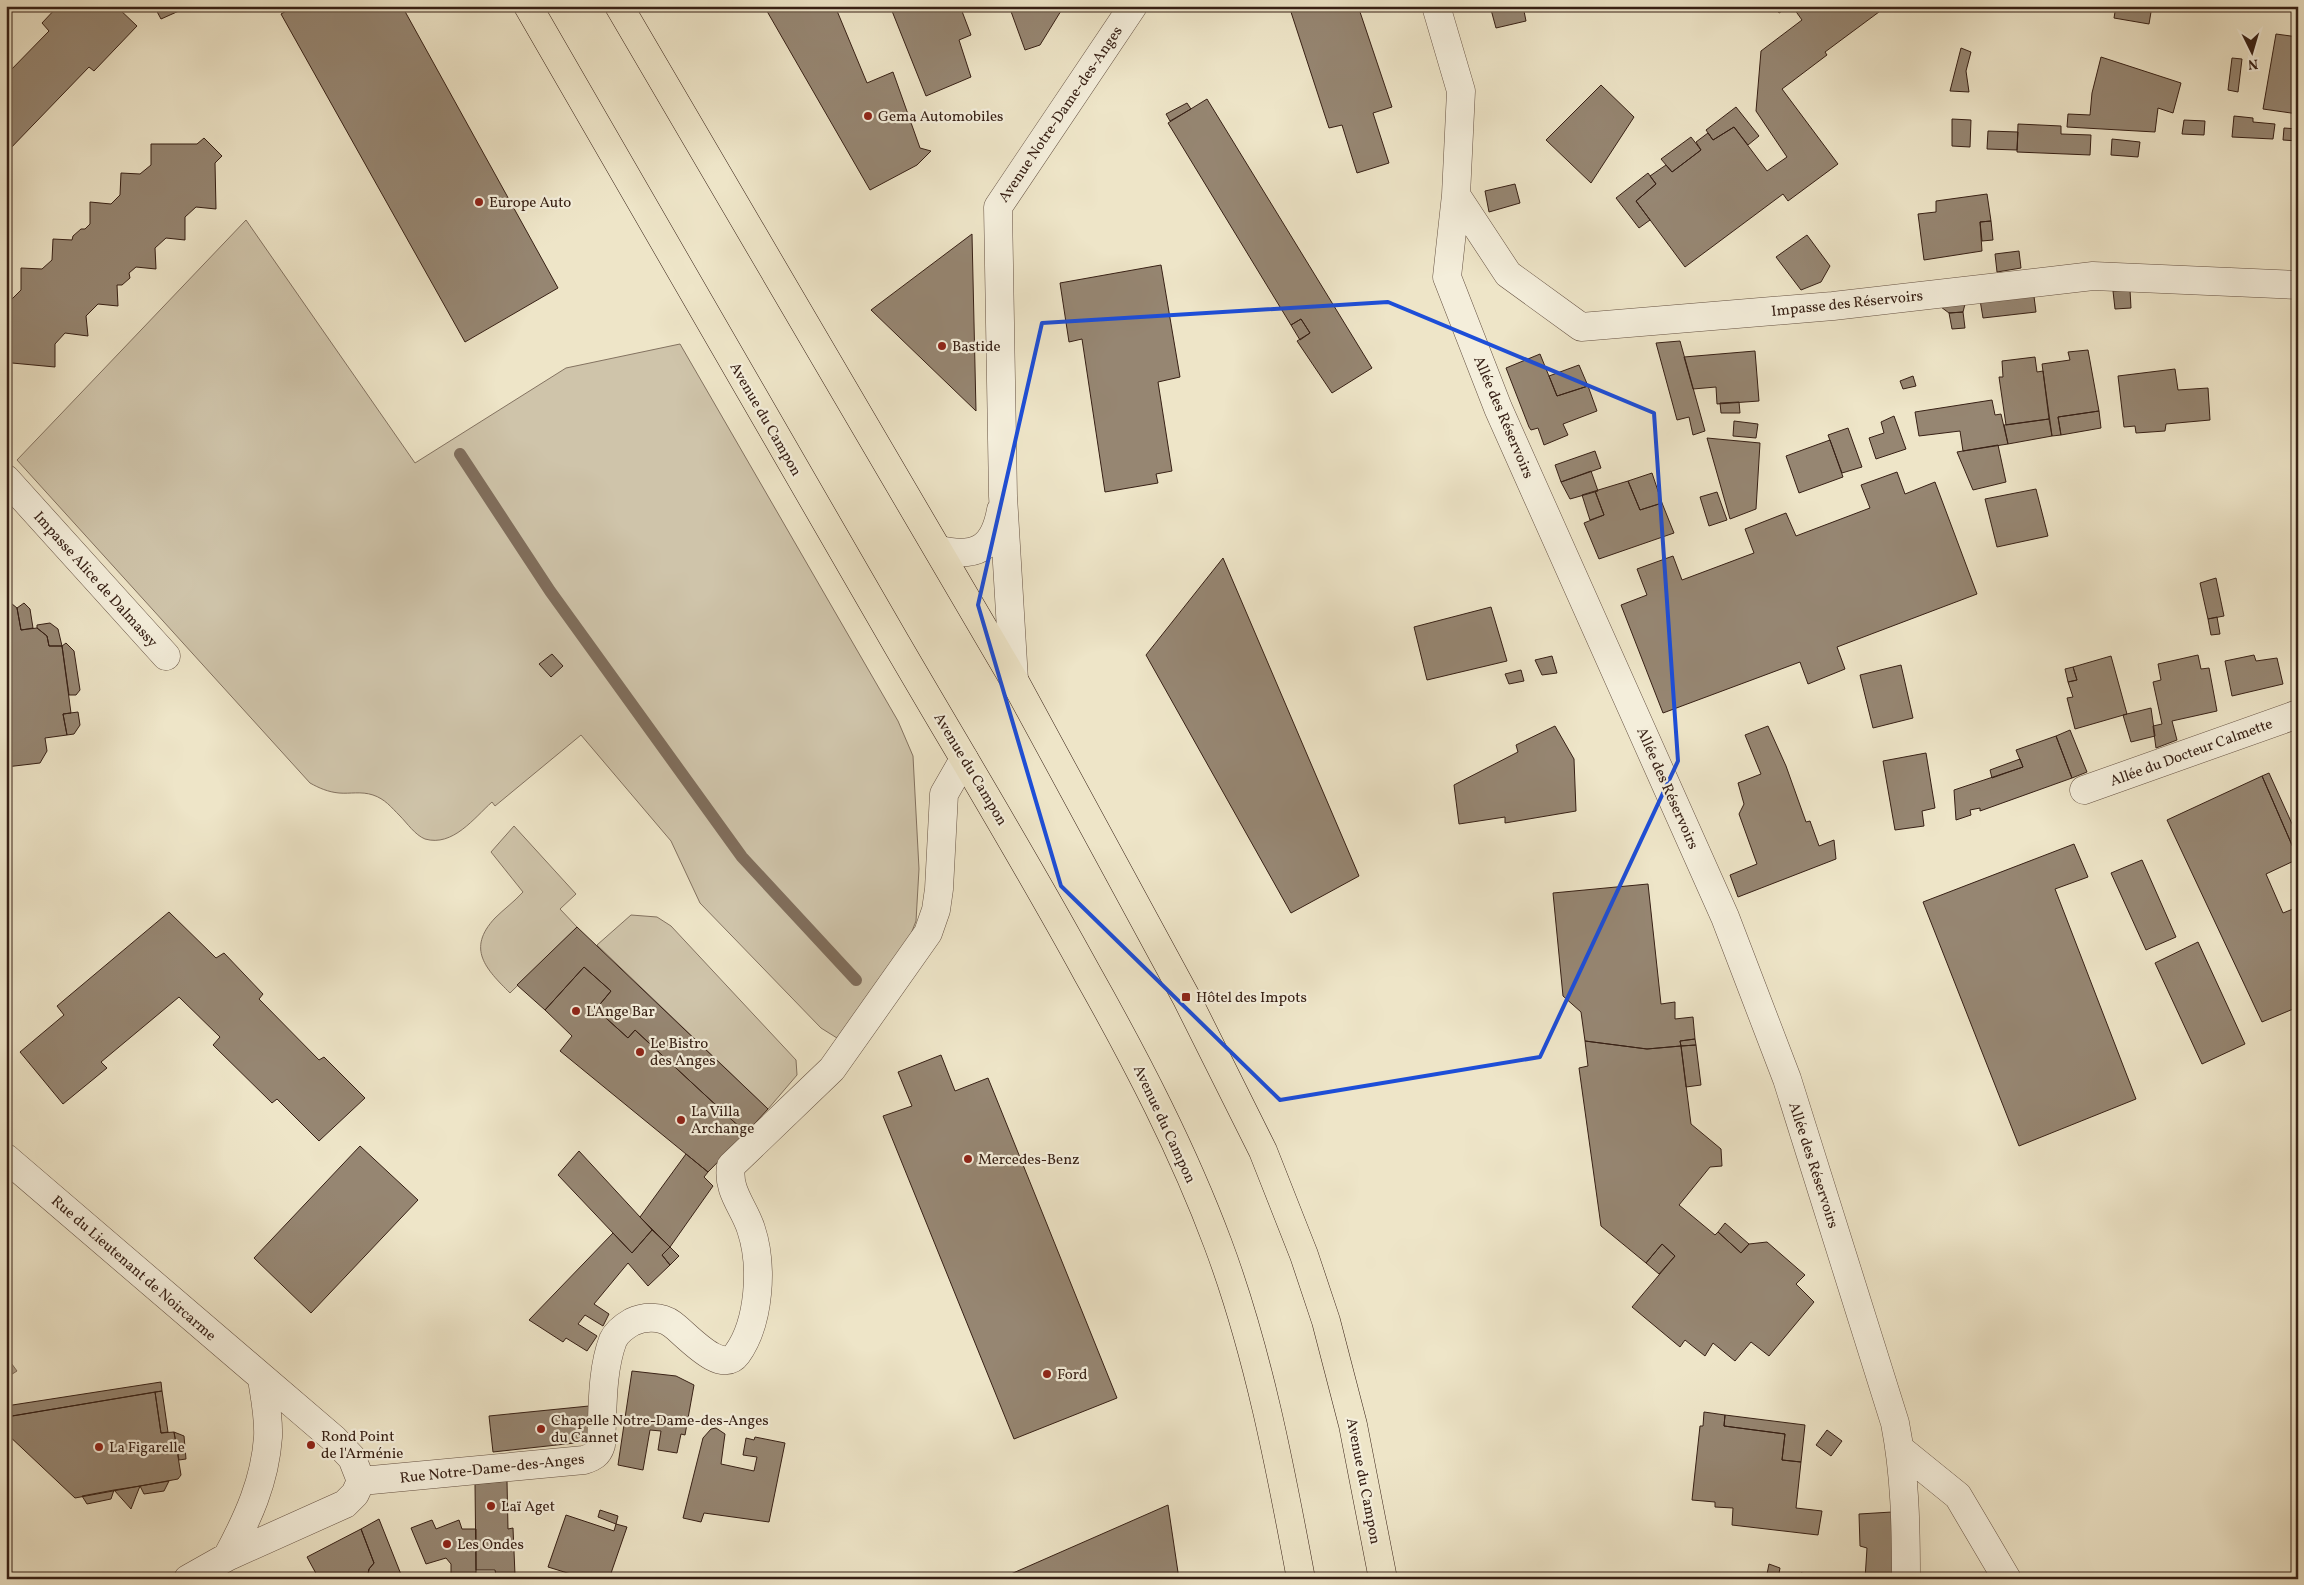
<svg xmlns="http://www.w3.org/2000/svg" width="2304" height="1585" viewBox="0 0 2304 1585" font-family="Vollkorn,serif">
<style>
.green{fill:#cfc4aa;stroke:#837260}
.water{fill:#b0a28b;stroke:#806e5c}
.lines{fill:none;stroke-linecap:round;stroke-linejoin:round}
.stream{stroke:#806e5c;stroke-width:12}
.building{fill:#968672;stroke:#372015}
.minor-casing{stroke:#655142;stroke-width:29}
.primary-casing{stroke:#372015;stroke-width:29}
.minor{stroke:#f4eedb;stroke-width:28}
.primary{stroke:#eee5c8;stroke-width:28}
.marked{fill:none;stroke:#1d4ed8;stroke-width:4;stroke-linejoin:round}
.poi-dot{fill:#8f2418;stroke:#f4eedb;stroke-width:2}
.labels{text-anchor:middle;stroke-width:4.5;stroke-linejoin:round;paint-order:stroke}
.street-label{font-size:15px;fill:#372015;stroke:#f4eedb}
.poi-label{font-size:15px;fill:#372015;stroke:#f4eedb;text-anchor:start}
</style>
<rect width="100%" height="100%" fill="#eee5c8"/>
<filter id="stains"><feTurbulence type="fractalNoise" baseFrequency=".004" numOctaves="4"/><feColorMatrix values="0 0 0 0 .2 0 0 0 0 .09 0 0 0 0 .02 0 0 0 .5 -.17"/></filter>
<radialGradient id="worn" r=".72"><stop offset=".6" stop-color="#630" stop-opacity="0"/><stop offset="1" stop-color="#630" stop-opacity=".3"/></radialGradient>
<path class="green" d="M 246,220 L 415,463 L 566,368 L 680,344 L 898,721 L 913,756 L 919,869 L 916,921 L 909,939 L 837,1038 L 821,1028 L 700,903 L 671,841 L 581,735 L 495,806 L 492,802 C 474,818 453,847 425,839 C 415,835 407,823 400,816 C 391,807 385,799 373,795 C 361,791 350,794 339,793 C 328,792 319,788 310,783 L 17,460 Z
M 514,826 L 576,894 L 560,909 L 577,927 L 510,993 C 486,969 466,949 495,918 C 504,909 514,902 523,892 L 491,852 Z
M 631,915 L 657,917 L 671,926 L 796,1060 L 797,1075 L 768,1109 L 597,945 Z"/>
<path class="water" d="M 6,1356 L 17,1371 L 6,1378 Z"/>
<g class="lines">
<path class="stream" d="M 460,454 L 550,591 L 742,857 L 856,980"/>
</g>
<path class="building" d="M 58,6 L 116,6 L 137,26 L 94,71 L 89,67 L 6,153 L 6,75 L 49,31 L 42,23 Z
M 154,6 L 190,6 L 161,19 Z
M 295,6 L 402,6 L 558,288 L 465,342 L 281,14 Z
M 764,6 L 835,6 L 867,83 L 893,72 L 920,148 L 931,151 L 917,165 L 870,190 Z
M 890,6 L 960,6 L 971,35 L 959,40 L 971,77 L 926,96 Z
M 1009,6 L 1064,6 L 1040,45 L 1025,50 Z
M 1289,6 L 1358,6 L 1392,107 L 1373,113 L 1389,163 L 1357,173 L 1342,125 L 1329,128 Z
M 1490,6 L 1523,6 L 1526,21 L 1496,28 Z
M 1774,6 L 1790,6 L 1779,13 Z
M 1792,6 L 1887,6 L 1825,52 L 1827,55 L 1782,89 L 1838,164 L 1788,201 L 1783,194 L 1685,267 L 1636,201 L 1656,184 L 1650,176 L 1666,165 L 1672,172 L 1701,150 L 1696,142 L 1708,133 L 1713,140 L 1734,127 L 1767,171 L 1787,157 L 1756,111 L 1761,51 L 1802,20 Z
M 2116,6 L 2152,6 L 2149,24 L 2114,18 Z
M 2276,34 L 2298,37 L 2298,114 L 2263,109 Z
M 1961,48 L 1971,52 L 1966,71 L 1969,92 L 1950,91 Z
M 2101,57 L 2181,83 L 2173,113 L 2158,108 L 2155,132 L 2067,127 L 2068,114 L 2090,115 L 2092,93 Z
M 2232,58 L 2242,59 L 2238,92 L 2228,90 Z
M 1601,85 L 1634,117 L 1591,183 L 1546,140 Z
M 1207,99 L 1372,368 L 1332,393 L 1297,341 L 1310,333 L 1301,319 L 1291,325 L 1168,123 Z
M 1187,103 L 1191,109 L 1170,121 L 1166,114 Z
M 1736,107 L 1759,136 L 1748,145 L 1734,127 L 1713,140 L 1706,130 Z
M 2234,116 L 2253,118 L 2253,122 L 2275,124 L 2273,139 L 2232,137 Z
M 1952,119 L 1971,120 L 1970,147 L 1952,146 Z
M 2184,120 L 2205,121 L 2204,135 L 2182,134 Z
M 2018,124 L 2061,126 L 2061,134 L 2091,135 L 2090,155 L 2017,152 Z
M 2284,128 L 2298,129 L 2298,141 L 2283,140 Z
M 1988,131 L 2018,132 L 2017,150 L 1987,149 Z
M 1691,137 L 1701,150 L 1672,172 L 1661,159 Z
M 204,138 L 222,156 L 215,163 L 216,209 L 196,207 L 185,217 L 185,240 L 166,238 L 155,248 L 156,269 L 136,267 L 129,273 L 130,278 L 122,285 L 117,285 L 118,306 L 98,304 L 86,316 L 88,336 L 65,333 L 55,344 L 55,367 L 12,363 L 6,368 L 6,299 L 12,299 L 21,290 L 21,268 L 42,269 L 52,260 L 53,239 L 72,240 L 73,236 L 81,229 L 85,229 L 90,224 L 90,202 L 111,204 L 120,195 L 121,173 L 140,174 L 151,165 L 151,144 L 197,144 Z
M 2112,139 L 2140,142 L 2138,157 L 2111,155 Z
M 1648,173 L 1656,184 L 1636,201 L 1650,220 L 1639,228 L 1616,198 Z
M 1515,184 L 1520,203 L 1489,212 L 1485,191 Z
M 1987,194 L 1991,221 L 1980,222 L 1982,251 L 1924,260 L 1918,214 L 1936,212 L 1936,201 Z
M 1991,221 L 1993,240 L 1982,241 L 1980,222 Z
M 972,234 L 976,411 L 871,310 Z
M 1807,235 L 1830,266 L 1821,282 L 1801,290 L 1776,257 Z
M 2019,251 L 2021,268 L 1997,272 L 1995,254 Z
M 1161,265 L 1180,377 L 1158,382 L 1172,471 L 1156,474 L 1158,483 L 1105,492 L 1082,339 L 1069,342 L 1060,283 Z
M 2033,289 L 2036,312 L 1983,318 L 1979,294 Z
M 2130,290 L 2131,308 L 2115,309 L 2113,291 Z
M 1967,296 L 1963,312 L 1949,313 L 1933,301 Z
M 1963,312 L 1965,328 L 1952,329 L 1949,313 Z
M 1301,319 L 1310,333 L 1300,340 L 1291,325 Z
M 1680,341 L 1705,431 L 1693,435 L 1689,417 L 1677,420 L 1656,343 Z
M 2088,350 L 2099,411 L 2058,417 L 2061,435 L 2052,436 L 2042,364 L 2070,360 L 2068,352 Z
M 1755,351 L 1759,401 L 1717,404 L 1716,387 L 1693,389 L 1684,357 Z
M 1540,354 L 1557,396 L 1588,386 L 1597,411 L 1563,424 L 1568,435 L 1544,445 L 1538,428 L 1531,430 L 1529,427 L 1506,368 Z
M 2035,357 L 2037,372 L 2043,371 L 2049,419 L 2006,425 L 1999,377 L 2003,377 L 2002,361 Z
M 1579,365 L 1588,386 L 1557,396 L 1549,376 Z
M 2175,369 L 2178,390 L 2208,388 L 2210,420 L 2166,424 L 2165,431 L 2136,433 L 2135,426 L 2124,427 L 2118,376 Z
M 1913,376 L 1916,386 L 1903,389 L 1900,381 Z
M 1992,400 L 1995,415 L 2001,414 L 2008,444 L 1963,451 L 1960,431 L 1919,436 L 1915,412 Z
M 1739,402 L 1740,413 L 1721,413 L 1720,403 Z
M 2099,411 L 2101,428 L 2061,435 L 2058,417 Z
M 1894,416 L 1906,449 L 1876,459 L 1869,438 L 1884,433 L 1881,422 Z
M 2049,419 L 2052,436 L 2008,444 L 2004,425 Z
M 1734,421 L 1758,424 L 1756,438 L 1733,436 Z
M 1848,428 L 1862,467 L 1842,473 L 1828,435 Z
M 1707,438 L 1760,443 L 1756,509 L 1730,519 Z
M 1830,440 L 1843,477 L 1799,493 L 1786,456 Z
M 1998,445 L 2006,482 L 1973,490 L 1957,452 Z
M 1595,451 L 1601,468 L 1561,482 L 1555,465 Z
M 1591,471 L 1598,491 L 1570,499 L 1561,482 Z
M 1897,472 L 1905,494 L 1935,482 L 1977,594 L 1837,647 L 1845,669 L 1808,684 L 1800,662 L 1663,713 L 1621,605 L 1647,595 L 1637,569 L 1673,556 L 1682,580 L 1754,553 L 1745,529 L 1786,513 L 1796,536 L 1870,508 L 1861,485 Z
M 1652,473 L 1662,503 L 1640,510 L 1628,481 Z
M 1628,481 L 1640,510 L 1662,503 L 1674,533 L 1599,559 L 1584,523 L 1604,515 L 1595,491 Z
M 2036,489 L 2048,536 L 1997,547 L 1985,499 Z
M 1595,491 L 1604,515 L 1590,520 L 1582,495 Z
M 1717,492 L 1727,520 L 1709,526 L 1700,497 Z
M 1223,558 L 1359,876 L 1291,913 L 1146,655 Z
M 2216,578 L 2224,616 L 2208,619 L 2200,583 Z
M 6,599 L 17,608 L 21,630 L 37,628 L 47,636 L 49,646 L 62,646 L 71,713 L 63,714 L 67,735 L 45,738 L 47,751 L 40,763 L 6,767 Z
M 24,603 L 30,609 L 33,628 L 21,630 L 17,608 Z
M 1491,607 L 1507,661 L 1427,680 L 1414,627 Z
M 2217,617 L 2220,634 L 2211,635 L 2208,619 Z
M 50,623 L 58,629 L 62,646 L 49,646 L 47,636 L 37,628 L 37,625 Z
M 66,643 L 74,651 L 80,690 L 76,695 L 69,695 L 62,646 Z
M 552,654 L 563,666 L 551,677 L 539,664 Z
M 2198,655 L 2201,669 L 2209,668 L 2217,711 L 2172,721 L 2177,740 L 2156,748 L 2153,726 L 2162,724 L 2153,682 L 2161,680 L 2158,664 Z
M 2254,655 L 2256,661 L 2277,658 L 2283,684 L 2232,696 L 2225,661 Z
M 1552,656 L 1557,673 L 1542,675 L 1535,660 Z
M 2111,656 L 2127,714 L 2075,729 L 2067,698 L 2073,697 L 2068,682 L 2077,680 L 2073,667 Z
M 1901,665 L 1913,718 L 1873,728 L 1860,675 Z
M 2073,667 L 2077,680 L 2068,682 L 2065,669 Z
M 1521,670 L 1524,681 L 1509,684 L 1505,674 Z
M 2151,708 L 2155,736 L 2131,742 L 2123,715 Z
M 78,712 L 80,725 L 74,734 L 67,735 L 63,714 Z
M 1555,726 L 1574,759 L 1576,811 L 1505,823 L 1505,817 L 1459,824 L 1454,785 L 1518,752 L 1516,745 Z
M 1768,726 L 1786,766 L 1806,822 L 1810,821 L 1819,846 L 1834,840 L 1836,859 L 1738,897 L 1730,875 L 1757,864 L 1739,814 L 1744,804 L 1738,783 L 1761,774 L 1745,735 Z
M 2070,730 L 2087,772 L 2072,778 L 2056,736 Z
M 2056,736 L 2072,778 L 1980,811 L 1980,808 L 1970,810 L 1971,815 L 1956,820 L 1954,790 L 2023,767 L 2016,750 Z
M 1926,753 L 1935,808 L 1922,811 L 1924,826 L 1895,830 L 1883,761 Z
M 2020,759 L 2023,767 L 1992,778 L 1990,770 Z
M 2269,773 L 2298,837 L 2298,859 L 2262,776 Z
M 2262,776 L 2298,859 L 2266,874 L 2283,913 L 2298,907 L 2298,1007 L 2262,1022 L 2167,820 Z
M 2074,844 L 2088,877 L 2055,889 L 2136,1099 L 2019,1146 L 1923,902 Z
M 2142,860 L 2176,937 L 2146,950 L 2111,873 Z
M 1648,884 L 1661,1004 L 1675,1002 L 1675,1019 L 1693,1017 L 1695,1039 L 1680,1041 L 1681,1046 L 1647,1049 L 1585,1041 L 1581,1012 L 1563,996 L 1553,893 Z
M 169,912 L 216,958 L 224,953 L 263,994 L 259,999 L 319,1060 L 324,1057 L 365,1098 L 319,1141 L 277,1099 L 272,1103 L 213,1045 L 220,1037 L 179,997 L 101,1062 L 107,1068 L 63,1104 L 20,1052 L 64,1015 L 57,1006 Z
M 577,927 L 768,1109 L 746,1133 L 635,1030 L 628,1038 L 596,1009 L 611,991 L 584,967 L 545,1010 L 517,985 Z
M 2198,942 L 2245,1044 L 2202,1064 L 2155,963 Z
M 584,967 L 611,991 L 596,1009 L 628,1038 L 635,1030 L 746,1133 L 708,1172 L 560,1051 L 572,1036 L 545,1010 Z
M 1695,1039 L 1696,1045 L 1681,1046 L 1680,1041 Z
M 1585,1041 L 1647,1049 L 1681,1046 L 1691,1124 L 1721,1149 L 1722,1166 L 1710,1167 L 1679,1205 L 1715,1235 L 1718,1232 L 1741,1253 L 1749,1244 L 1767,1242 L 1805,1275 L 1796,1284 L 1814,1302 L 1769,1356 L 1751,1342 L 1735,1361 L 1713,1343 L 1705,1356 L 1685,1340 L 1680,1347 L 1632,1307 L 1675,1256 L 1662,1244 L 1646,1263 L 1601,1226 L 1579,1068 L 1588,1066 Z
M 1696,1045 L 1701,1085 L 1686,1087 L 1681,1046 Z
M 941,1055 L 955,1091 L 988,1078 L 1117,1398 L 1014,1439 L 883,1116 L 912,1106 L 898,1072 Z
M 360,1146 L 418,1200 L 311,1313 L 254,1258 Z
M 579,1151 L 652,1230 L 632,1253 L 558,1175 Z
M 686,1154 L 708,1172 L 704,1177 L 713,1186 L 670,1247 L 640,1217 Z
M 1725,1223 L 1749,1244 L 1741,1253 L 1718,1232 Z
M 652,1230 L 670,1247 L 662,1255 L 670,1265 L 648,1286 L 628,1263 L 594,1304 L 609,1314 L 603,1326 L 585,1315 L 578,1324 L 597,1336 L 587,1351 L 566,1338 L 563,1342 L 529,1320 L 613,1233 L 632,1253 Z
M 1662,1244 L 1675,1256 L 1659,1274 L 1646,1263 Z
M 670,1247 L 679,1256 L 670,1265 L 662,1255 Z
M 632,1371 L 676,1376 L 694,1385 L 685,1435 L 681,1434 L 677,1453 L 658,1450 L 661,1431 L 650,1430 L 643,1470 L 618,1465 Z
M 161,1382 L 162,1391 L 6,1417 L 6,1406 Z
M 162,1391 L 168,1432 L 161,1433 L 155,1392 Z
M 155,1392 L 161,1433 L 174,1432 L 181,1475 L 178,1479 L 75,1498 L 6,1433 L 6,1417 Z
M 589,1406 L 593,1441 L 493,1452 L 489,1416 Z
M 1704,1412 L 1725,1415 L 1724,1426 L 1785,1434 L 1782,1460 L 1801,1462 L 1796,1508 L 1822,1511 L 1818,1535 L 1732,1525 L 1733,1508 L 1715,1507 L 1715,1502 L 1692,1500 L 1700,1426 L 1703,1426 Z
M 1725,1415 L 1805,1425 L 1801,1462 L 1782,1460 L 1785,1434 L 1724,1426 Z
M 716,1428 L 725,1434 L 721,1464 L 754,1471 L 757,1457 L 743,1455 L 746,1438 L 754,1440 L 755,1437 L 785,1443 L 769,1522 L 704,1513 L 701,1522 L 683,1518 L 703,1438 L 711,1429 Z
M 1827,1430 L 1842,1441 L 1831,1456 L 1816,1445 Z
M 174,1432 L 184,1436 L 186,1459 L 179,1460 Z
M 169,1481 L 164,1491 L 144,1494 L 140,1486 Z
M 507,1481 L 508,1529 L 513,1528 L 515,1575 L 496,1575 L 495,1570 L 476,1570 L 475,1484 Z
M 140,1486 L 131,1509 L 114,1490 Z
M 114,1490 L 111,1499 L 87,1504 L 82,1496 Z
M 1168,1505 L 1179,1579 L 1005,1579 L 1004,1577 Z
M 600,1510 L 618,1516 L 616,1524 L 598,1517 Z
M 1892,1512 L 1894,1579 L 1865,1579 L 1867,1548 L 1860,1546 L 1859,1514 Z
M 566,1515 L 614,1531 L 616,1524 L 627,1527 L 609,1579 L 587,1579 L 548,1567 Z
M 379,1519 L 402,1577 L 396,1579 L 367,1579 L 369,1569 L 374,1563 L 361,1529 Z
M 432,1520 L 436,1529 L 459,1520 L 462,1529 L 476,1529 L 476,1579 L 451,1579 L 451,1564 L 446,1558 L 426,1564 L 411,1528 Z
M 361,1529 L 374,1563 L 369,1569 L 367,1579 L 319,1579 L 307,1557 Z
M 1769,1564 L 1780,1568 L 1778,1579 L 1766,1579 Z
M 1801,1573 L 1827,1579 L 1800,1579 Z"/>
<g class="lines">
<g class="minor-casing">
<path id="minor" d="M 1436,6 L 1461,91 L 1456,195 L 1447,277 L 1498,408 L 1725,917 L 1787,1079 L 1895,1423 C 1905,1474 1906,1526 1906,1579
M 1456,195 L 1508,274 L 1581,327 L 1833,306 L 2093,276 L 2298,285
M 6,479 L 166,656
M 939,550 C 976,558 994,549 1001,510
M 1014,680 L 1003,496 L 998,207 L 1133,6
M 2084,790 L 2298,714
M 6,1158 L 334,1439 L 352,1458 L 361,1481
M 1900,1449 L 1958,1496 L 2007,1579
M 361,1481 L 584,1460 C 593,1457 598,1455 601,1445 C 603,1411 601,1372 613,1340 C 617,1331 625,1326 632,1322 C 644,1316 661,1316 672,1324 C 686,1334 721,1376 737,1354 C 760,1322 763,1265 751,1229 C 744,1207 727,1191 731,1166 L 832,1069 L 928,933 L 936,910 L 939,889 L 944,794 L 964,759
M 227,1557 C 248,1518 265,1481 268,1437 C 269,1418 265,1398 262,1379
M 188,1579 L 227,1557 L 345,1504 L 355,1494 L 361,1481"/>
</g>
<g class="primary-casing">
<path id="primary" d="M 528,6 C 650,219 773,431 896,643 C 960,753 1026,861 1087,973 C 1136,1060 1183,1150 1218,1244 C 1258,1351 1280,1466 1301,1579
M 619,6 L 1014,680 L 1186,997 L 1263,1151 L 1304,1255 L 1326,1321 L 1353,1425 L 1383,1579"/>
</g>
<use href="#minor" class="minor"/>
<use href="#primary" class="primary"/>
</g>
<path class="marked" d="M 1388,302 L 1654,413 L 1678,761 L 1540,1057 L 1280,1100 L 1061,886 L 978,605 L 1042,323 Z"/>
<g class="poi-dot">
<circle cx="868" cy="116" r="5"/>
<circle cx="479" cy="202" r="5"/>
<circle cx="942" cy="346" r="5"/>
<rect x="1181" y="992" width="10" height="10" rx="2.5"/>
<circle cx="576" cy="1011" r="5"/>
<circle cx="640" cy="1052" r="5"/>
<circle cx="681" cy="1120" r="5"/>
<circle cx="968" cy="1159" r="5"/>
<circle cx="1047" cy="1374" r="5"/>
<circle cx="541" cy="1429" r="5"/>
<circle cx="311" cy="1445" r="5"/>
<circle cx="99" cy="1447" r="5"/>
<circle cx="491" cy="1506" r="5"/>
<circle cx="447" cy="1544" r="5"/>
</g>
<g class="labels">
<g class="street-label">
<text transform="translate(1060 114) rotate(-56)" y="5">Avenue Notre-Dame-des-Anges</text>
<text transform="translate(1847 303) rotate(-6)" y="5">Impasse des Réservoirs</text>
<text transform="translate(1504 417) rotate(67)" y="5">Allée des Réservoirs</text>
<text transform="translate(766 419) rotate(60)" y="5">Avenue du Campon</text>
<text transform="translate(96 579) rotate(48)" y="5">Impasse Alice de Dalmassy</text>
<text transform="translate(2191 752) rotate(-20)" y="5">Allée du Docteur Calmette</text>
<text transform="translate(971 769) rotate(59)" y="5">Avenue du Campon</text>
<text transform="translate(1668 788) rotate(66)" y="5">Allée des Réservoirs</text>
<text transform="translate(1165 1124) rotate(65)" y="5">Avenue du Campon</text>
<text transform="translate(1814 1165) rotate(72)" y="5">Allée des Réservoirs</text>
<text transform="translate(134 1268) rotate(41)" y="5">Rue du Lieutenant de Noircarme</text>
<text transform="translate(492 1468) rotate(-6)" y="5">Rue Notre-Dame-des-Anges</text>
<text transform="translate(1364 1481) rotate(79)" y="5">Avenue du Campon</text>
</g>
<g class="poi-label">
<text x="878" y="121">Gema Automobiles</text>
<text x="489" y="207">Europe Auto</text>
<text x="952" y="351">Bastide</text>
<text x="1196" y="1002">Hôtel des Impots</text>
<text x="586" y="1016">L'Ange Bar</text>
<text x="650" y="1048">Le Bistro<tspan x="650" dy="17">des Anges</tspan></text>
<text x="691" y="1116">La Villa<tspan x="691" dy="17">Archange</tspan></text>
<text x="978" y="1164">Mercedes-Benz</text>
<text x="1057" y="1379">Ford</text>
<text x="551" y="1425">Chapelle Notre-Dame-des-Anges<tspan x="551" dy="17">du Cannet</tspan></text>
<text x="321" y="1441">Rond Point<tspan x="321" dy="17">de l'Arménie</tspan></text>
<text x="109" y="1452">La Figarelle</text>
<text x="501" y="1511">Laï Aget</text>
<text x="457" y="1549">Les Ondes</text>
</g>
</g>
<rect width="2304" height="1585" fill="none" stroke="#eee5c8" stroke-width="25"/>
<rect x="8" y="8" width="2289" height="1570" fill="none" stroke="#372015" stroke-width="2.5"/>
<rect x="12" y="12" width="2279" height="1560" fill="none" stroke="#372015"/>
<g transform="translate(2252 52) rotate(175)" stroke="#f4eedb" stroke-width="4" paint-order="stroke">
<path d="M0-4L9 19L0 12L-9 19Z" fill="#372015"/>
<text y="-8" font-size="14" font-weight="bold" text-anchor="middle" fill="#372015">N</text>
</g>
<rect width="100%" height="100%" filter="url(#stains)"/>
<rect width="100%" height="100%" fill="url(#worn)"/>
</svg>
